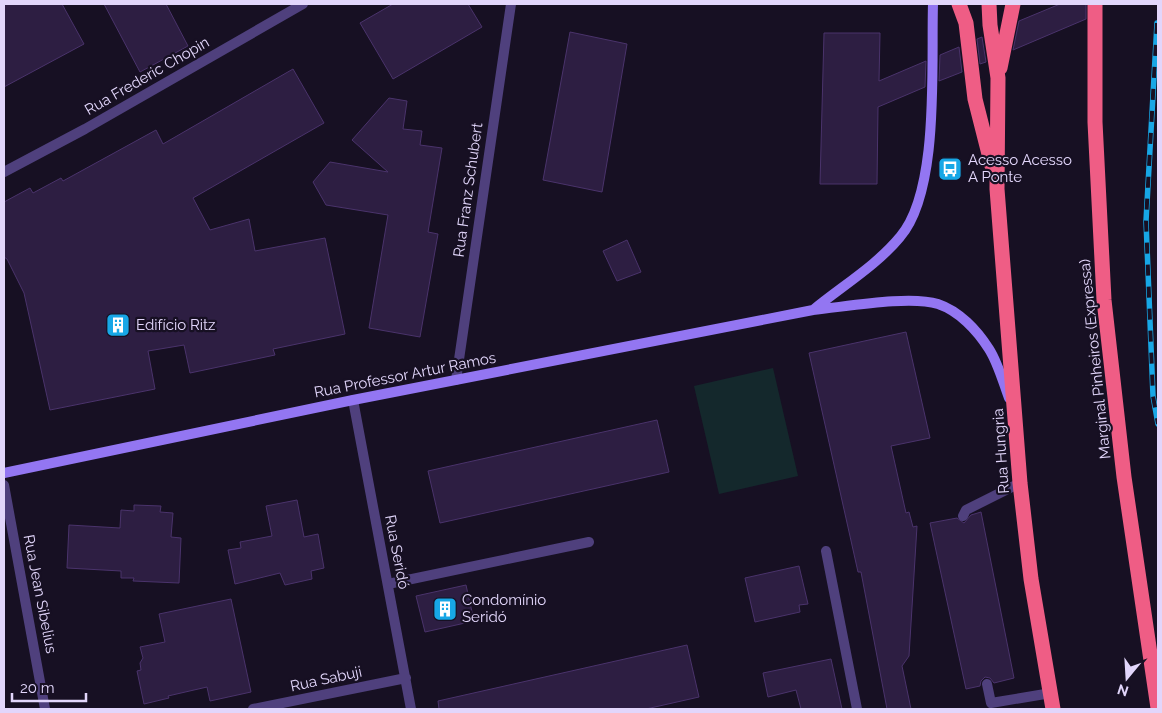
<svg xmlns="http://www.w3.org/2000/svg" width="1162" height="713" viewBox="0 0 1162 713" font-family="Raleway,sans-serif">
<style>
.green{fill:#14282c}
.building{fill:#2d1e42;stroke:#4a336b}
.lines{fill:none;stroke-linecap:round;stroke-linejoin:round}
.lane{stroke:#4f407d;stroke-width:10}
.street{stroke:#4f407d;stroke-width:10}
.secondary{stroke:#9376f2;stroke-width:10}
.highway{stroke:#ef5d85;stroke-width:15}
.rail-casing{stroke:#17a7e6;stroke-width:5.5}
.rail{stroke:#171023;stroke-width:4;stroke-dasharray:11;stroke-linecap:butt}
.labels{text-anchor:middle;stroke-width:4.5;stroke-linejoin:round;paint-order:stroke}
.street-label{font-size:15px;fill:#e2d6fb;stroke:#171023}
.poi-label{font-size:15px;fill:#e2d6fb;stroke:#171023;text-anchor:start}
</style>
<rect width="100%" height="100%" fill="#171023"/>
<path class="green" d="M 773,368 L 798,476 L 719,494 L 694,386 Z"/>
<path class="building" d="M 4,4 L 62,4 L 84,44 L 4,87 Z
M 104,4 L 166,4 L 188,46 L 140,72 Z
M 393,4 L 468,4 L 482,27 L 393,79 L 360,23 Z
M 1060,4 L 1086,4 L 1086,19 L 1013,50 L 1019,21 Z
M 570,32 L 627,44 L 602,192 L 543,180 Z
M 824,33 L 880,33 L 879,81 L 926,61 L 925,87 L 878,107 L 877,184 L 820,184 Z
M 982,37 L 986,62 L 980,64 L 977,39 Z
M 959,47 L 962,72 L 939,81 L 940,55 Z
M 293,69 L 324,123 L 193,198 L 210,230 L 249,219 L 255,251 L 325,238 L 345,334 L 273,349 L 275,355 L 190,373 L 184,345 L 148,351 L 155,389 L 50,410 L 24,293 L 7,259 L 4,257 L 4,202 L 30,188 L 33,193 L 61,178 L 63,181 L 156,130 L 163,144 Z
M 389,98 L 407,101 L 403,129 L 422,131 L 420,145 L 442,148 L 428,232 L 438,234 L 420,337 L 369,328 L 388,215 L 326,205 L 313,182 L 330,162 L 388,172 L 352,140 Z
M 627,240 L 641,272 L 617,281 L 603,251 Z
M 906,332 L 930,438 L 891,446 L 906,513 L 909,512 L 913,527 L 917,526 L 909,656 L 902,666 L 911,709 L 887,709 L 861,572 L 858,572 L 809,353 Z
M 657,420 L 669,472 L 440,523 L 428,471 Z
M 297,500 L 304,537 L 318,534 L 324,568 L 311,571 L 312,579 L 285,585 L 280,573 L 235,584 L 228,550 L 241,548 L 240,542 L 272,536 L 266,506 Z
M 134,505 L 161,506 L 160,512 L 173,513 L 171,537 L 181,538 L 179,583 L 133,581 L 134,578 L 121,578 L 121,571 L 67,568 L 69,525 L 120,528 L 121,510 L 134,511 Z
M 981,512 L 1014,678 L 994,683 L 990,678 L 985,677 L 981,681 L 980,686 L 966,689 L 930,523 L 957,518 L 964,523 L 971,515 Z
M 799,566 L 808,604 L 799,605 L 800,612 L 755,622 L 745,578 Z
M 466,585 L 474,621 L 425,632 L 416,596 Z
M 231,599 L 251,692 L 210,701 L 207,687 L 168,696 L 169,698 L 144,704 L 137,671 L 141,670 L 140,663 L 143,658 L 140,647 L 165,642 L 159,614 Z
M 687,645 L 699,697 L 646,709 L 439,709 L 438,701 Z
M 831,659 L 842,709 L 801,709 L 796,690 L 768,697 L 763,673 Z"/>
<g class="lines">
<path class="lane" d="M 963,516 L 966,510 L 1020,483
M 388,584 L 589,542
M 987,684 L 991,703 L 1051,693"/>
<path class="street" d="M 4,172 L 85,129 L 303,4
M 456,380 L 511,4
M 353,400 L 411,709
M 4,485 L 45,709
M 826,551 L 857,709
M 253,709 L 406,678"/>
<path class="secondary" d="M 813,310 C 842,286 876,266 900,237 C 940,191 931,64 933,4
M 4,473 L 353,400 L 813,310 C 845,307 909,295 938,304 C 959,311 977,330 989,349 C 998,363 1003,382 1009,398"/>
<path class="highway" d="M 959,4 L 966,23 L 975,99 L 992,166
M 989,4 L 990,25 L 998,78 L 997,189 L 1020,483 L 1031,579 L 1053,709
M 1095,4 L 1095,122 L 1104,300 L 1124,477 L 1158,708
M 1000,68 L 1013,4"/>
<g class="rail-casing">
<path id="rail" d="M 1157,23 L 1146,221 L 1153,396 L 1158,424"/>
</g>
<use href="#rail" class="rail"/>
</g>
<defs>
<g id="bus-square" transform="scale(1.25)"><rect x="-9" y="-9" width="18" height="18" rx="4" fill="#17a7e6" stroke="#171023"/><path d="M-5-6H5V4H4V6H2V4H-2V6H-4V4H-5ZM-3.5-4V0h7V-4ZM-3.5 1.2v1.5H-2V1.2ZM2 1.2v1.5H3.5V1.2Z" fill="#fff"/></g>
<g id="building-square" transform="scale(1.25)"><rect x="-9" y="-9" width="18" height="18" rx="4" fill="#17a7e6" stroke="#171023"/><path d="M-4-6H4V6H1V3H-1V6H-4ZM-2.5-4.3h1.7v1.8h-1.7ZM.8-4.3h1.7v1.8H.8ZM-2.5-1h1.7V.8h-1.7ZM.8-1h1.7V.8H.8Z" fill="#fff"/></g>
</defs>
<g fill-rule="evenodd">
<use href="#bus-square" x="950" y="169"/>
<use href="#building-square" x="118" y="325"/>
<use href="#building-square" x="445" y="609"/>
</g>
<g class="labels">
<g class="street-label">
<text transform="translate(147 76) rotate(-30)" y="5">Rua Frederic Chopin</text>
<text transform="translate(468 190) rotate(-82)" y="5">Rua Franz Schubert</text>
<text transform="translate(1095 359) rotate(-96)" y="5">Marginal Pinheiros (Expressa)</text>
<text transform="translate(405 375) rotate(-11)" y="5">Rua Professor Artur Ramos</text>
<text transform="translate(1001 451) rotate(-94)" y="5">Rua Hungria</text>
<text transform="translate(397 552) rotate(79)" y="5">Rua Seridó</text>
<text transform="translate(40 594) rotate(79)" y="5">Rua Jean Sibelius</text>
<text transform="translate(326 679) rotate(-12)" y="5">Rua Sabuji</text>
</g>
<g class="poi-label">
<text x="968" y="165">Acesso Acesso<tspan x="968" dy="17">A Ponte</tspan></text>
<text x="136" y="330">Edifício Ritz</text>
<text x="462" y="605">Condomínio<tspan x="462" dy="17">Seridó</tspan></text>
</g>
</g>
<rect width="1162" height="713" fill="none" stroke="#e2d6fb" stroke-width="10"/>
<g transform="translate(1127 678) rotate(198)" stroke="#171023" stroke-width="4" paint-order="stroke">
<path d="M0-4L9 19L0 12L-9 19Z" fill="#e2d6fb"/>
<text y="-8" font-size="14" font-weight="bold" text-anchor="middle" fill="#e2d6fb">N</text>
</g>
<path d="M12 693v8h74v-8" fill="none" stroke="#e2d6fb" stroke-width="2.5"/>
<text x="20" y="693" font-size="15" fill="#e2d6fb" stroke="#171023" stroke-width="4" paint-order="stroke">20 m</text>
</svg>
